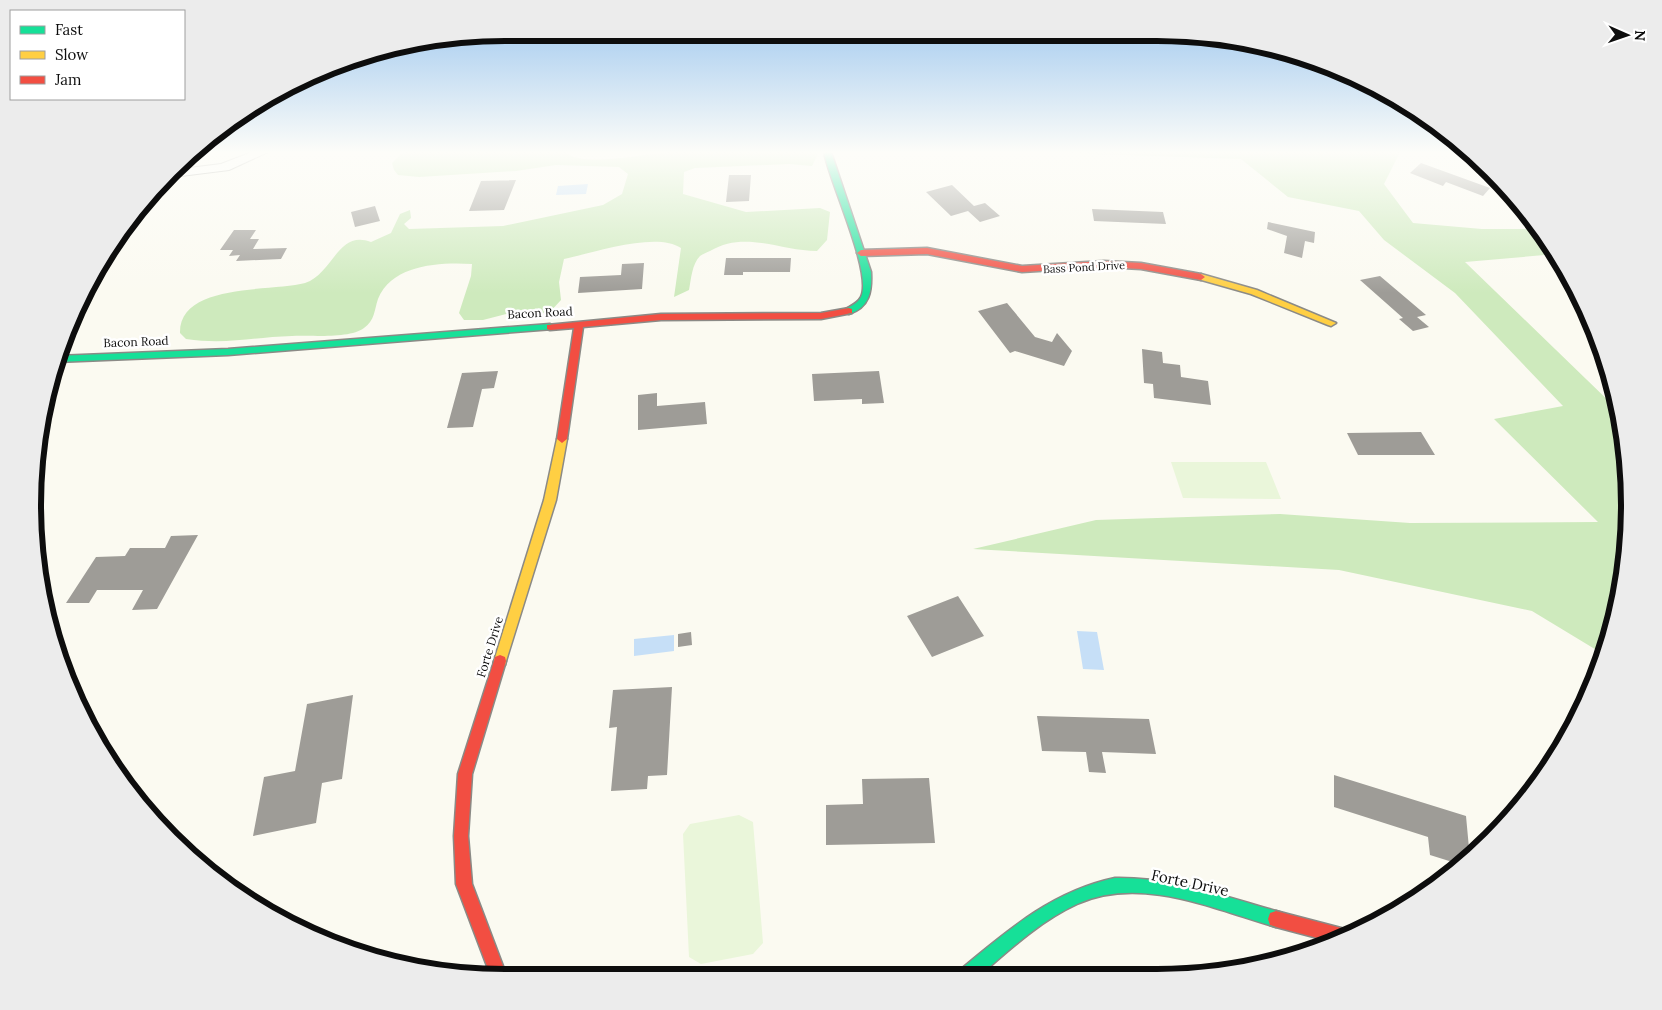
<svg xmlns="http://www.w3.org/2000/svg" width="1662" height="1010" viewBox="0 0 1662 1010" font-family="Lora,serif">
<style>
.forest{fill:#ceeabd}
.pitch{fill:#eaf6da}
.water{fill:#c6dff7}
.building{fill:#9e9c97}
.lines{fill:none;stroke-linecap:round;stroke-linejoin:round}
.street-casing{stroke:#949490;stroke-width:2}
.fast-casing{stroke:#8b8a86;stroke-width:3}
.slow-casing{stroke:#8b8a86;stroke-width:3}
.jam-casing{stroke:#8b8a86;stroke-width:3}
.street{fill:#fefefd;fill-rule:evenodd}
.fast{fill:#16e098;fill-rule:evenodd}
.slow{fill:#ffcf43;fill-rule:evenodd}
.jam{fill:#f24e42;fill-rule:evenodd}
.labels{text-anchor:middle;stroke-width:5;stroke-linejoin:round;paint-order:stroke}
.far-street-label{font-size:11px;fill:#0d0d0d;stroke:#fff}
.street-label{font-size:12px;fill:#0d0d0d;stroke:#fff}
.near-street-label{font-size:15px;fill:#0d0d0d;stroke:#fff}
.rim{fill:none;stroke:#0d0d0d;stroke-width:6}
</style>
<rect width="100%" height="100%" fill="#fbfaf1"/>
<path class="forest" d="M 403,152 L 565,152 C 584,169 650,152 674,152 C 721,150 768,151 816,152 L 818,154 L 812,166 L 789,164 L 695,168 L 684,172 L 683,194 L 746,212 L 820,208 L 830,212 L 827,240 L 817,251 C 780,251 745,230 710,251 C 707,252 703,254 700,256 C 692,264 691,279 689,290 L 674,297 L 681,248 C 656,231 593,253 564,259 L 559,282 L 561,300 L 549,313 L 510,313 L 483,320 L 464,320 L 459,313 L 471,276 L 472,264 C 441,262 392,264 378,299 C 374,311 375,320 364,328 C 350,339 310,335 292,336 C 254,337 226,345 186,339 L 180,333 C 179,282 274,292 305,283 C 333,274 338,229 371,242 L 391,233 L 400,214 L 410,210 L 411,218 L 404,224 L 409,229 L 503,226 L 603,205 L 622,194 L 628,174 L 619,167 L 556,165 L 516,171 L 419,177 L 398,175 L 394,170 L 392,163 Z
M 1090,152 L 1400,152 L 1384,184 L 1413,223 L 1482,229 L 1538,229 L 1556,254 L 1465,262 L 1617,409 C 1636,488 1632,578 1603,654 L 1532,611 L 1339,570 L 973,549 L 1096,520 L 1280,514 L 1410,523 L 1598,522 L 1494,419 L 1563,406 L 1455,293 L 1384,240 L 1359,211 L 1288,197 L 1241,159 L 1063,153 Z"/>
<path class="pitch" d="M 1171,462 L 1266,462 L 1281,499 L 1183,498 Z
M 739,815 L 753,822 L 763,943 L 753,954 L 701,964 L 689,957 L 683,834 L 690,824 Z"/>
<path class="water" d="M 588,184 L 586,194 L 556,195 L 558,186 Z
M 1077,631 L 1097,632 L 1104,670 L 1083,669 Z
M 674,635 L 674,651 L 634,656 L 634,639 Z"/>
<path class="building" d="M 1421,163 L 1490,188 L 1483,196 L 1446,182 L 1443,186 L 1410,173 Z
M 729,175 L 751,175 L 749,201 L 726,202 Z
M 516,180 L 504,210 L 469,211 L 481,181 Z
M 952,185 L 974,206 L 985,203 L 1000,216 L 980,222 L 968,211 L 951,216 L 926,192 Z
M 375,206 L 380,221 L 355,227 L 351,212 Z
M 1092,209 L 1163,212 L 1166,224 L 1094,221 Z
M 1268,222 L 1315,232 L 1314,243 L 1305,241 L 1302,258 L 1284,253 L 1287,236 L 1267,229 Z
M 234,230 L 256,230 L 250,239 L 259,239 L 253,249 L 287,248 L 281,259 L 236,261 L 240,255 L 229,256 L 233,250 L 220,250 Z
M 726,258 L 791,258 L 790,272 L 743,272 L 743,275 L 724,275 Z
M 644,263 L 642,289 L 578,293 L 580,277 L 621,275 L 622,264 Z
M 1380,276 L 1426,315 L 1417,317 L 1429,327 L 1413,331 L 1399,319 L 1403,318 L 1360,280 Z
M 1007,303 L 1035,337 L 1052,342 L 1057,333 L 1072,351 L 1064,366 L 1015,351 L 1010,353 L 978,311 Z
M 1142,349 L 1162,352 L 1163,363 L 1180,365 L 1181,377 L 1208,381 L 1211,405 L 1154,398 L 1153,384 L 1144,383 Z
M 498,371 L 494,388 L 482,389 L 473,427 L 447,428 L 462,373 Z
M 879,371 L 884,403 L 862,404 L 862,399 L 814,401 L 812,374 Z
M 657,393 L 657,406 L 705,402 L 707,424 L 638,430 L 638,395 Z
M 1421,432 L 1435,455 L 1358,455 L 1347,433 Z
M 198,535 L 157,609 L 132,610 L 143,590 L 97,590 L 89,603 L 66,603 L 96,557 L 125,556 L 130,548 L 165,548 L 171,536 Z
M 958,596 L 984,636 L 932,657 L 907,616 Z
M 691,632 L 692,645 L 678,647 L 678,634 Z
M 672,687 L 667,775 L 648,776 L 647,789 L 611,791 L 617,727 L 609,728 L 613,690 Z
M 353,695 L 342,779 L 322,783 L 316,823 L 253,836 L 264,777 L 295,771 L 307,704 Z
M 1037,716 L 1149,719 L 1156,754 L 1102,752 L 1106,773 L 1089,772 L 1086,752 L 1042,751 Z
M 1334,775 L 1466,816 L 1470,859 L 1462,865 L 1430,855 L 1428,837 L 1334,807 Z
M 929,778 L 935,843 L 826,845 L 826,805 L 863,804 L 862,779 Z"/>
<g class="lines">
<g class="street-casing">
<path id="street" d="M 252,152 L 268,152 L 229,170 L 173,177 L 181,169 L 221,164 Z"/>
</g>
<g class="fast-casing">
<path id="fast" d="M 824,152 L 831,152 L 871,272 C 872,291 870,307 849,314 L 846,313 L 846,309 C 851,306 858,303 861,297 C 873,273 829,181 824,152 Z
M 550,324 L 555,327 L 553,329 L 228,355 L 56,362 L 57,356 L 228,349 Z
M 1115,878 C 1171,877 1223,896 1276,911 L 1282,913 L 1284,919 L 1282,925 L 1276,927 C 1214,909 1140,875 1077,904 C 1040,921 1009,950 979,976 L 958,976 L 960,970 C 1008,930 1053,891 1115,878 Z"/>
</g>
<g class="slow-casing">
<path id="slow" d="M 1201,274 L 1257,290 L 1336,323 L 1331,326 L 1328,325 L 1251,294 L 1198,279 L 1197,277 Z
M 562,435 L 567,439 L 556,500 L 506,661 L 505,665 L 500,667 L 495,665 L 494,661 L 544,500 L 557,439 Z"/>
</g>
<g class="jam-casing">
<path id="jam" d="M 927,248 L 1022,266 L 1104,261 L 1141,263 L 1201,274 L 1205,277 L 1201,280 L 1141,269 L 1104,267 L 1022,272 L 927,254 L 861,256 L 857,253 L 861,250 Z
M 849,308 L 852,309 L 852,313 L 821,319 L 661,320 L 583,327 L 567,439 L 562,443 L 557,439 L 574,328 L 550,330 L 547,329 L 547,325 L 661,314 L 821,313 Z
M 500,655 L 505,657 L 506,661 L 472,774 L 468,836 L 472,884 L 506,974 L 490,974 L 456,884 L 454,836 L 458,774 L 494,661 L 495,657 Z
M 1276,911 L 1341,928 L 1347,930 L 1348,933 L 1329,941 L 1276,927 L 1270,925 L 1268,919 L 1270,913 Z"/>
</g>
<use href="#street" class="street"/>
<use href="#fast" class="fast"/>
<use href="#slow" class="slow"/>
<use href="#jam" class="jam"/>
</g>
<linearGradient id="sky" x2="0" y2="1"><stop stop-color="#9ac5ee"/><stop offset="0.52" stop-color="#fdfdf9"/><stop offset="1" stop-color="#fdfdf9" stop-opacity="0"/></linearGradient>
<rect width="1662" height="293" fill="url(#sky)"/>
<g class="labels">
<g class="far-street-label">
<text transform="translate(1084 267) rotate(-3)" y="4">Bass Pond Drive</text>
</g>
<g class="street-label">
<text transform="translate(540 313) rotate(-3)" y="4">Bacon Road</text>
<text transform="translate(136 342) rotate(-2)" y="4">Bacon Road</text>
<text transform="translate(490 647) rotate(-73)" y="4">Forte Drive</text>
</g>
<g class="near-street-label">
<text transform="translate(1190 883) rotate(12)" y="5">Forte Drive</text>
</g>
</g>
<path d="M0 0H1662V1010H0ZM505 41H1157A464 464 0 0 1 1621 505V505A464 464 0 0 1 1157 969H505A464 464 0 0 1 41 505V505A464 464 0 0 1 505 41Z" fill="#ececec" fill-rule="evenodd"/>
<path class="rim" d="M505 41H1157A464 464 0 0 1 1621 505V505A464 464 0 0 1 1157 969H505A464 464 0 0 1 41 505V505A464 464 0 0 1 505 41Z"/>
<rect x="10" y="10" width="175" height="90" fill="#ffffff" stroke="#9e9e9e"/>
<rect x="20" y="26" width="25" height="8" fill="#16e098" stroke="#9e9e9e"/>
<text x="55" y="35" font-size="15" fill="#0d0d0d">Fast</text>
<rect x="20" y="51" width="25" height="8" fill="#ffcf43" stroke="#9e9e9e"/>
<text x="55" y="60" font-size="15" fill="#0d0d0d">Slow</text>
<rect x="20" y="76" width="25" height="8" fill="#f24e42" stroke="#9e9e9e"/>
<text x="55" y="85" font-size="15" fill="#0d0d0d">Jam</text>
<g transform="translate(1627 35) rotate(92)" stroke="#ffffff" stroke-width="4" paint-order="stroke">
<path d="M0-4L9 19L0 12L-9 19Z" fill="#0d0d0d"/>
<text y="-8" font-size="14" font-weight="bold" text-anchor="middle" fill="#0d0d0d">N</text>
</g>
</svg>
